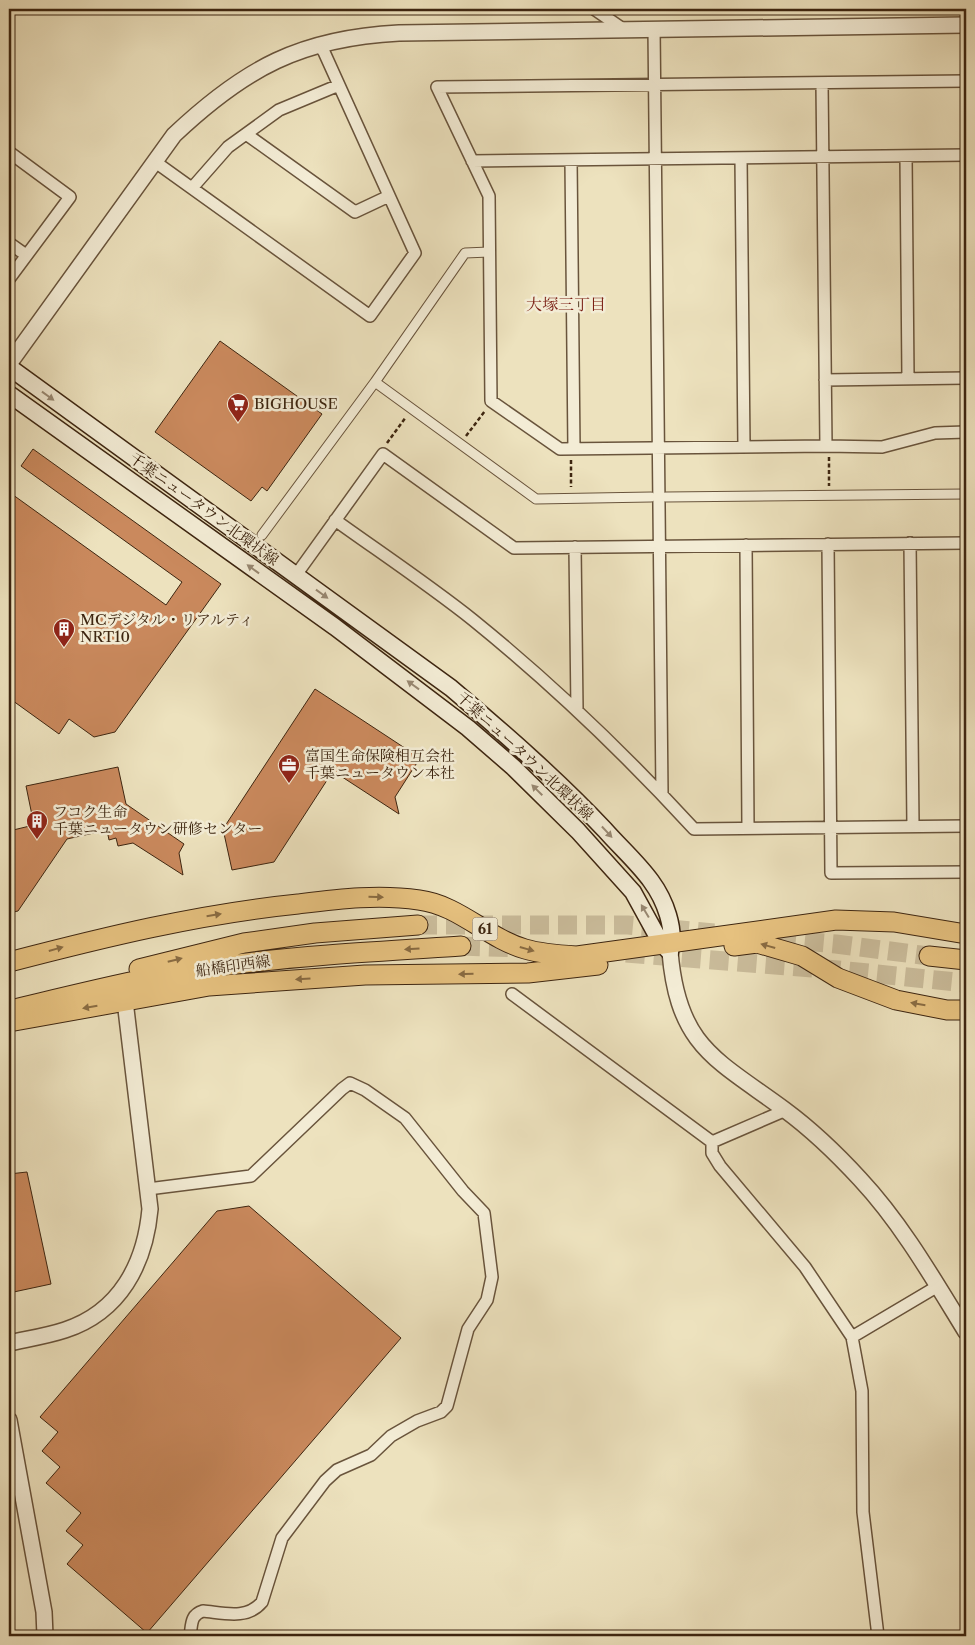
<svg xmlns="http://www.w3.org/2000/svg" width="975" height="1645" viewBox="0 0 975 1645" font-family="'Libre Caslon Text','Noto Serif JP',serif">
<style>
.building{fill:#ca895d;stroke:#3d2510}
.lines{fill:none;stroke-linecap:round;stroke-linejoin:round}
.primary-tunnel{stroke:#cabc9b;stroke-width:19;stroke-dasharray:19 9;stroke-linecap:butt}
.pedestrian-casing{stroke:#69543c;stroke-width:11}
.minor-casing{stroke:#69543c;stroke-width:14}
.tertiary-casing{stroke:#69543c;stroke-width:18}
.secondary-casing{stroke:#3d2510;stroke-width:19}
.primary-casing{stroke:#3d2510;stroke-width:21}
.path{stroke:#3d2510;stroke-width:2.5;stroke-dasharray:4 2.5;stroke-linecap:butt}
.pedestrian{stroke:#f3ecd5;stroke-width:9}
.minor{stroke:#f3ecd5;stroke-width:11}
.tertiary{stroke:#f3ecd5;stroke-width:15}
.secondary{stroke:#f3ecd5;stroke-width:16}
.primary{stroke:#e6c17f;stroke-width:19}
.oneway{fill:#988872}
.oneway2{fill:#896b42}
.labels{text-anchor:middle;stroke-width:5;stroke-linejoin:round;paint-order:stroke}
.shield{fill:#f3ecd5;stroke:#74614b;stroke-width:1}
.shield-label{font-size:14px;font-weight:bold;fill:#3d2510}
.poi-label{font-size:15px;fill:#3d2510;stroke:#f3ecd5;text-anchor:start}
.street-label{font-size:15px;fill:#3d2510;stroke:#f3ecd5}
.neighbourhood-label{font-size:16px;fill:#7a1f14;stroke:#f3ecd5}
</style>
<rect width="100%" height="100%" fill="#ede2be"/>
<filter id="stains"><feTurbulence type="fractalNoise" baseFrequency=".004" numOctaves="4"/><feColorMatrix values="0 0 0 0 .2 0 0 0 0 .09 0 0 0 0 .02 0 0 0 .5 -.17"/></filter>
<radialGradient id="worn" r=".72"><stop offset=".6" stop-color="#630" stop-opacity="0"/><stop offset="1" stop-color="#630" stop-opacity=".3"/></radialGradient>
<path class="building" d="M 220,341 L 322,414 L 267,491 L 262,487 L 251,501 L 155,432 Z
M 33,449 L 221,584 L 115,732 L 94,737 L 69,719 L 59,734 L 9,698 L 9,492 L 166,605 L 182,582 L 21,466 Z
M 315,689 L 420,758 L 395,797 L 399,814 L 333,771 L 274,862 L 232,870 L 223,829 Z
M 118,767 L 126,804 L 184,844 L 179,853 L 183,875 L 133,843 L 118,846 L 116,838 L 109,840 L 107,830 L 67,839 L 18,911 L 9,913 L 9,831 L 34,825 L 26,786 Z
M 27,1172 L 51,1284 L 9,1293 L 9,1174 Z
M 249,1206 L 401,1338 L 147,1633 L 67,1564 L 83,1545 L 66,1531 L 81,1513 L 46,1483 L 60,1467 L 42,1451 L 58,1432 L 40,1417 L 217,1211 Z"/>
<g class="lines">
<path class="primary-tunnel" d="M 418,925 L 628,925 L 714,933
M 749,936 L 836,944 L 929,956
M 461,946 L 521,948
M 626,953 L 838,970 L 966,983"/>
<g class="pedestrian-casing">
<path id="pedestrian" d="M 375,382 L 536,499 L 651,497
M 666,497 L 966,494
M 262,535 L 375,382 L 465,253 L 489,252"/>
</g>
<g class="minor-casing">
<path id="minor" d="M 594,9 L 623,29
M 654,28 L 662,794
M 822,83 L 826,446 L 560,449 L 491,401 L 489,196 L 437,87 L 966,81
M 246,134 L 355,212 L 389,196
M 9,152 L 70,197 L 9,279
M 906,156 L 908,378
M 741,158 L 744,447
M 571,160 L 574,449
M 154,161 L 370,316 L 415,253 L 324,52 L 319,45
M 472,161 L 966,155
M 192,188 L 228,147 L 279,110 L 339,85
M 9,243 L 26,255
M 825,380 L 966,378
M 826,446 L 882,447 L 935,433 L 966,432
M 335,520 C 381,553 429,585 473,620 C 552,684 625,754 694,829 L 966,826
M 910,543 L 913,826
M 828,544 L 831,873 L 966,872
M 746,545 L 748,828
M 575,547 L 577,710
M 296,575 L 383,454 L 514,548 L 966,543
M 512,994 L 712,1142
M 786,1110 L 712,1142 L 712,1153 L 720,1166 L 805,1267 L 852,1337
M 148,1189 L 251,1176 L 342,1089 L 350,1083 L 365,1090 L 405,1118 L 463,1191 L 484,1213 L 492,1277 L 487,1300 L 468,1329 L 447,1406 L 441,1412 L 417,1421 L 391,1436 L 371,1455 L 337,1470 L 325,1481 L 282,1538 L 262,1602 C 247,1620 224,1613 203,1611 C 190,1615 192,1625 190,1636
M 878,1636 L 863,1512 L 862,1391 L 852,1337 L 938,1286"/>
</g>
<g class="tertiary-casing">
<path id="tertiary" d="M 9,364 L 174,135 C 245,68 301,38 399,33 L 966,25
M 670,952 C 678,1047 716,1059 785,1110 C 812,1130 837,1154 860,1179 C 902,1224 934,1280 966,1332
M 9,1343 C 27,1339 47,1336 65,1330 C 120,1312 145,1264 150,1209 L 125,1001
M 9,1420 L 44,1612 L 45,1636"/>
</g>
<g class="secondary-casing">
<path id="secondary" d="M 9,367 L 451,688 C 505,734 557,779 605,830 C 620,847 638,863 651,881 C 665,900 676,929 670,952
M 9,394 L 335,627 L 468,728 L 513,767 L 578,831 L 633,892 L 661,943 L 670,952"/>
</g>
<g class="primary-casing">
<path id="primary" d="M 734,946 L 757,943 L 802,956 L 838,978 L 896,1000 L 947,1010 L 966,1010
M 929,956 L 966,960
M 9,962 C 105,937 199,914 298,904 C 339,899 378,894 419,900 C 459,905 487,938 525,949 C 542,954 560,955 577,956 L 836,920 L 894,922 L 966,934
M 139,969 L 244,943 L 315,933 L 418,925
M 10,1010 C 82,993 155,974 229,965 C 306,955 384,951 461,946
M 9,1022 L 209,986 L 365,975 L 528,973 L 598,965"/>
</g>
<path class="path" d="M 466,436 L 485,411
M 387,443 L 406,417
M 829,457 L 829,486
M 571,460 L 571,487"/>
<use href="#pedestrian" class="pedestrian"/>
<use href="#minor" class="minor"/>
<use href="#tertiary" class="tertiary"/>
<use href="#secondary" class="secondary"/>
<use href="#primary" class="primary"/>
</g>
<defs><path id="oneway-solid" d="M-6-.8H1V-3.2L6.5 0L1 3.2V.8H-6Z" transform="scale(1.25)"/></defs>
<g class="oneway">
<use href="#oneway-solid" transform="translate(48 396) rotate(36)"/>
<use href="#oneway-solid" transform="translate(253 569) rotate(-144)"/>
<use href="#oneway-solid" transform="translate(322 594) rotate(36)"/>
<use href="#oneway-solid" transform="translate(413 685) rotate(-144)"/>
<use href="#oneway-solid" transform="translate(537 790) rotate(-135)"/>
<use href="#oneway-solid" transform="translate(607 832) rotate(47)"/>
<use href="#oneway-solid" transform="translate(645 911) rotate(-121)"/>
</g>
<g class="oneway2">
<use href="#oneway-solid" transform="translate(376 897) rotate(2)"/>
<use href="#oneway-solid" transform="translate(214 915) rotate(-9)"/>
<use href="#oneway-solid" transform="translate(768 946) rotate(-164)"/>
<use href="#oneway-solid" transform="translate(56 949) rotate(-16)"/>
<use href="#oneway-solid" transform="translate(412 949) rotate(176)"/>
<use href="#oneway-solid" transform="translate(527 949) rotate(16)"/>
<use href="#oneway-solid" transform="translate(175 960) rotate(-14)"/>
<use href="#oneway-solid" transform="translate(466 974) rotate(179)"/>
<use href="#oneway-solid" transform="translate(303 979) rotate(176)"/>
<use href="#oneway-solid" transform="translate(918 1004) rotate(-170)"/>
<use href="#oneway-solid" transform="translate(90 1007) rotate(170)"/>
</g>
<defs>
<g id="supermarket-pin" transform="scale(1.125)"><path d="M0 17L-7.5 6A9.5 9.5 0 1 1 7.5 6Z" fill="#8f2418" stroke="#f3ecd5"/><path d="M-6-5.5h2.5l.6 2H6L4.5 2H-2.5L-4.4-4H-6ZM-1.5 3.2a1.3 1.3 0 1 0 .1 0ZM3 3.2a1.3 1.3 0 1 0 .1 0Z" fill="#fff"/></g>
<g id="building-pin" transform="scale(1.125)"><path d="M0 17L-7.5 6A9.5 9.5 0 1 1 7.5 6Z" fill="#8f2418" stroke="#f3ecd5"/><path d="M-4-6H4V6H1V3H-1V6H-4ZM-2.5-4.3h1.7v1.8h-1.7ZM.8-4.3h1.7v1.8H.8ZM-2.5-1h1.7V.8h-1.7ZM.8-1h1.7V.8H.8Z" fill="#fff"/></g>
<g id="office-pin" transform="scale(1.125)"><path d="M0 17L-7.5 6A9.5 9.5 0 1 1 7.5 6Z" fill="#8f2418" stroke="#f3ecd5"/><path d="M-6-3h4V-5.5h4V-3h4V5H-6ZM-1-4.5V-3h2v-1.5ZM-6 0V1H6V0Z" fill="#fff"/></g>
</defs>
<g fill-rule="evenodd">
<use href="#supermarket-pin" x="238" y="404"/>
<use href="#building-pin" x="64" y="629"/>
<use href="#office-pin" x="289" y="765"/>
<use href="#building-pin" x="37" y="821"/>
</g>
<g class="labels">
<rect class="shield" x="472.5" y="917.5" width="25" height="23" rx="4"/>
<g class="shield-label">
<text x="485" y="934">61</text>
</g>
<g class="poi-label">
<text x="254" y="409">BIGHOUSE</text>
<text x="80" y="625">MCデジタル・リアルティ<tspan x="80" dy="17">NRT10</tspan></text>
<text x="305" y="761">富国生命保険相互会社<tspan x="305" dy="17">千葉ニュータウン本社</tspan></text>
<text x="53" y="817">フコク生命<tspan x="53" dy="17">千葉ニュータウン研修センター</tspan></text>
</g>
<g class="street-label">
<text transform="translate(204 509) rotate(36)" y="5">千葉ニュータウン北環状線</text>
<text transform="translate(525 756) rotate(43)" y="5">千葉ニュータウン北環状線</text>
<text transform="translate(233 966) rotate(-8)" y="5">船橋印西線</text>
</g>
<g class="neighbourhood-label">
<text x="566" y="310">大塚三丁目</text>
</g>
</g>
<rect width="975" height="1645" fill="none" stroke="#ede2be" stroke-width="30"/>
<rect x="10" y="10" width="955" height="1625" fill="none" stroke="#3d2510" stroke-width="2.5"/>
<rect x="15" y="15" width="945" height="1615" fill="none" stroke="#3d2510"/>
<rect width="100%" height="100%" filter="url(#stains)"/>
<rect width="100%" height="100%" fill="url(#worn)"/>
</svg>
